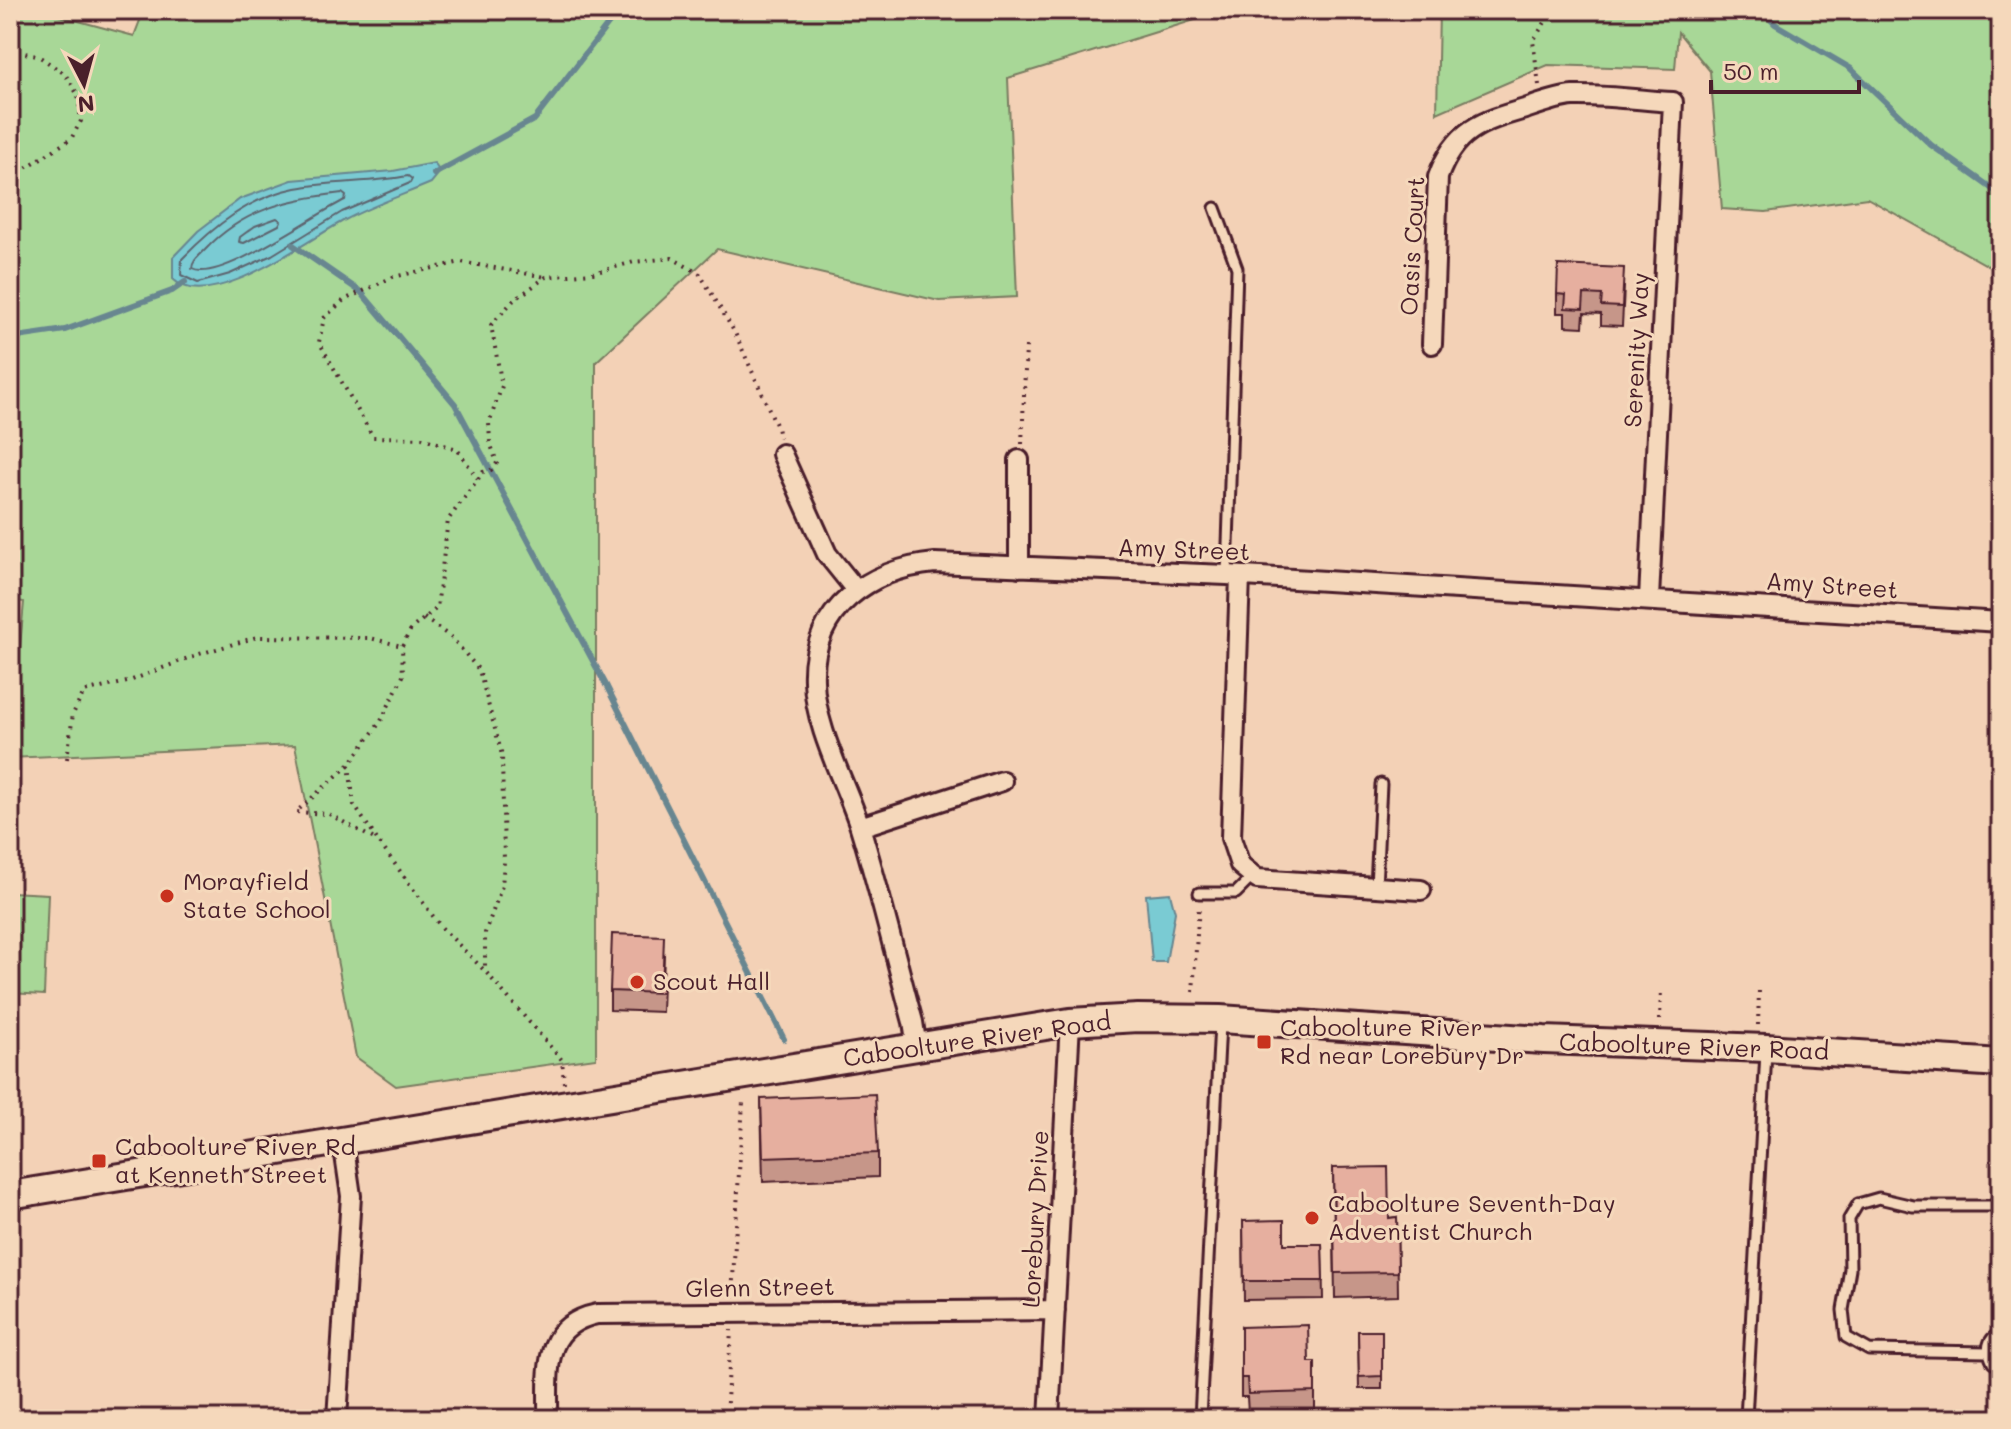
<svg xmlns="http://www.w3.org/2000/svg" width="2011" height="1429" viewBox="0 0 2011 1429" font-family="Mali,sans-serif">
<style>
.green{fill:#a8d797;stroke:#797b61;stroke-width:2}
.water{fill:#7acbd3;stroke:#678690;stroke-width:2}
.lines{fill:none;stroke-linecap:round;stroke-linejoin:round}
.shore{stroke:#5d646e;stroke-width:2}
.stream{stroke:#678690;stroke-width:6}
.lane-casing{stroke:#4a1f2b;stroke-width:15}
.street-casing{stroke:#4a1f2b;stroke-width:24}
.secondary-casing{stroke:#4a1f2b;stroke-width:32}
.path{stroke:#4a1f2b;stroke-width:4;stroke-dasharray:2 6;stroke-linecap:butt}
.lane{stroke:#f5d8bb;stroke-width:9}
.street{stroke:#f5d8bb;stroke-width:18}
.secondary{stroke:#f5d8bb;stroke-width:26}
.wall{fill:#c69689;stroke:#4a1f2b;stroke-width:2}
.building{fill:#e6af9f;stroke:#4a1f2b;stroke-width:2}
.poi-dot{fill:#c8321e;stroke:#f5d8bb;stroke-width:3}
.labels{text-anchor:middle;stroke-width:6;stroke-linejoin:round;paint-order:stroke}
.street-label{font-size:24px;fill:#4a1f2b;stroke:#f5d8bb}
.poi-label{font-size:24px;fill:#4a1f2b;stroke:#f5d8bb;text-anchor:start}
</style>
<rect width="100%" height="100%" fill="#f3d1b6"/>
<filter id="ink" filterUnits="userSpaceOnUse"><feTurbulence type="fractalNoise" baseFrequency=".0125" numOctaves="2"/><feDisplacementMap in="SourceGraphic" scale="16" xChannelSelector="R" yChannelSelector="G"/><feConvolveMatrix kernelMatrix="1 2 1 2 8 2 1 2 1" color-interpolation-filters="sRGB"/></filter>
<g filter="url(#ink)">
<path class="green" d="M 10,10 L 38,10 L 134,36 L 144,10 L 1227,10 L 1008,78 L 1017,297 L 939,301 L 717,249 L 596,362 L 596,1058 L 396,1086 L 356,1057 L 295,745 L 10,758 L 24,602 L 10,600 Z
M 1439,10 L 2001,10 L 2001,273 L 1867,198 L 1766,212 L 1722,209 L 1710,71 L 1678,32 L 1675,69 L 1548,65 L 1437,113 Z
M 10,892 L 48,894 L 44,995 L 10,993 Z"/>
<path class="water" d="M 434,163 L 440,172 L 431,183 C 403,195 373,205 345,220 C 310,238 208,316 173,279 L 173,257 L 198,231 L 240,199 L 292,180 L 393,171 Z
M 1170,893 L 1175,912 L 1166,962 L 1152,962 L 1146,895 Z"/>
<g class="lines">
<path class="shore" d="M 408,176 L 412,179 L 410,183 L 342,212 L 272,255 L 230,274 L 198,283 L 181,275 L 182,259 C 214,226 250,197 296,188 C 333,181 371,183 408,176 Z
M 342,193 L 346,196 L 345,200 C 316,213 219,284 192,269 C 192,261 199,256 205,250 C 243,209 289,199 342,193 Z
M 277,218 L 281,221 L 279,225 L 244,243 L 239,242 L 240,237 L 255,226 Z"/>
<path class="stream" d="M 1761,10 L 1775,24 L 1850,68 L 1931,145 L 2001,195
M 434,174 L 535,119 L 619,10
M 293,245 L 361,292 L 455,404 L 607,687 L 784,1039
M 10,338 L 65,330 L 172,291 L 185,282"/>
<g class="lane-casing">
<path id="lane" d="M 1215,208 L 1237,268 L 1227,575
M 1376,887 L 1381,784
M 1199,893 L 1236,893 L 1253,876
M 2001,1193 L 1996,1206 L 2001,1218
M 2001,1332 C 1986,1340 1986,1349 1993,1363 L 2001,1366
M 1987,1352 L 1869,1350 L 1846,1337 L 1843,1310 L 1850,1269 L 1849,1219 L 1858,1204 L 1879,1198 L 1913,1206 L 1996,1206
M 1200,1419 L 1220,1023
M 1746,1419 L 1766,1052"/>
</g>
<g class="street-casing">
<path id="street" d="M 1432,344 L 1438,177 C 1455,130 1480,122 1525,109 C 1540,104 1558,97 1573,96 C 1606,95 1640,100 1673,102 L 1649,599
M 782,454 L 827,554 L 856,590
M 1019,460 L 1019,567
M 1240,576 L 1231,838 L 1240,865 L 1257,879 L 1421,890
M 860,827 L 1002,781
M 917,1048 L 913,1022 C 895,957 880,891 860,827 C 845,781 815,729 814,681 C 811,609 870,569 935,563 L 1227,575 L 2001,622
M 337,1419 L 351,1196 L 343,1141
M 548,1419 C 549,1373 540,1326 597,1314 L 1055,1310
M 1049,1419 L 1070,1022"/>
</g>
<g class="secondary-casing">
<path id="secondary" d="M 10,1195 L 1070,1022 L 1138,1018 L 1220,1019 L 1544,1040 L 1766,1048 L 2001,1063"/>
</g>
<path class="path" d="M 10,49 L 40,57 L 65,74 L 78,95 L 81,121 L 71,139 L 24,169 L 10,173
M 1539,85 L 1533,41 L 1553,10
M 1022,444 L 1026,346
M 478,479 L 457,449 L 422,438 L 373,437 L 319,342 L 324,318 L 344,300 L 393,277 L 461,262 L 546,277
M 424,618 L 452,638 L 479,670 L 502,755 L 504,862 L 502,886 L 485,933 L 485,971
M 67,759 L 73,714 L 84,692 L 127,682 L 196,655 L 257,637 L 370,638 L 402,646
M 349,765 L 296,812 L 329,814 L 376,840
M 1193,992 L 1199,906
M 1660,1020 L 1661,988
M 1758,1025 L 1759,990
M 564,1083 L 562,1060 L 485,971 L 441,927 L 378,841 L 354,805 L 349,765 L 381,721 L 403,676 L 402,646 L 411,629 L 437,608 L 448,520 L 483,472 L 491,470 L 497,463 L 490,442 L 489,423 L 502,386 L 491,325 L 513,301 L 546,277 L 593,273 L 634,262 L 672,258 L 700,274 L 735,333 L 777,427 L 779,438
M 732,1297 L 743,1101
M 726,1419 L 731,1330"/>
<use href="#lane" class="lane"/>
<use href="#street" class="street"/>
<use href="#secondary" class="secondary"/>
</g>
<path class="wall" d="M 1624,287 L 1622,326 L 1601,325 L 1601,314 L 1584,313 L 1583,327 L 1565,326 L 1565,313 L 1557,313 L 1557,294 Z
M 664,955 L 662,1012 L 610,1010 L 610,991 Z
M 761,1099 L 878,1153 L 878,1177 L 763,1182 Z
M 1333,1168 L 1389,1218 L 1397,1217 L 1398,1296 L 1335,1298 Z
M 1243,1221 L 1284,1244 L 1322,1244 L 1323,1299 L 1244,1300 Z
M 1241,1327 L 1309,1362 L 1315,1362 L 1315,1411 L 1248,1413 L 1247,1397 L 1241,1397 Z
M 1358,1331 L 1382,1331 L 1382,1389 L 1359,1389 Z"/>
<path class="building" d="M 1558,265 L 1624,268 L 1622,307 L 1601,306 L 1602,295 L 1584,294 L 1583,309 L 1565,308 L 1566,295 L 1557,294 Z
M 612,934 L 664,936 L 662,993 L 610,991 Z
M 875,1094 L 878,1153 L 763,1157 L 761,1099 Z
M 1388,1167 L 1389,1218 L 1397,1217 L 1398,1272 L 1335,1273 L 1333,1168 Z
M 1284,1220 L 1284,1244 L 1322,1244 L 1323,1281 L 1244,1281 L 1243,1221 Z
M 1308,1325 L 1309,1362 L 1315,1362 L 1315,1392 L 1248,1394 L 1247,1378 L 1241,1378 L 1241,1327 Z
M 1358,1331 L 1382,1331 L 1382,1376 L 1359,1377 Z"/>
</g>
<g class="poi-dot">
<circle cx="167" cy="896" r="8"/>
<circle cx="637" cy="982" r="8"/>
<rect x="1256" y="1034" width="16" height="16" rx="4"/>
<rect x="91" y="1153" width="16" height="16" rx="4"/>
<circle cx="1312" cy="1218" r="8"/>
</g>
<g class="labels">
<g class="street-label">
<text transform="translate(1413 246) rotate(-87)" y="8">Oasis Court</text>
<text transform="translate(1637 350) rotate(-87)" y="8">Serenity Way</text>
<text transform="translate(1184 550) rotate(2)" y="8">Amy Street</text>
<text transform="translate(1832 586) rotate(4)" y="8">Amy Street</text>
<text transform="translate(977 1040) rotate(-8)" y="8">Caboolture River Road</text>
<text transform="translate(1694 1047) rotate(2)" y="8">Caboolture River Road</text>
<text transform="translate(1036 1219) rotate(-87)" y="8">Lorebury Drive</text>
<text transform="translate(760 1288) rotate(-1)" y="8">Glenn Street</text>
</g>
<g class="poi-label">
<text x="183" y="890">Morayfield<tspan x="183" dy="28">State School</tspan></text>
<text x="653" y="990">Scout Hall</text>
<text x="1280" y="1036">Caboolture River<tspan x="1280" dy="28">Rd near Lorebury Dr</tspan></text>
<text x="115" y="1155">Caboolture River Rd<tspan x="115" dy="28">at Kenneth Street</tspan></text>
<text x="1328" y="1212">Caboolture Seventh-Day<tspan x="1328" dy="28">Adventist Church</tspan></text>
</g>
</g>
<rect width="2011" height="1429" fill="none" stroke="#f5d8bb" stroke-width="40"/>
<rect x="20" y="20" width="1971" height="1389" fill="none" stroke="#4a1f2b" stroke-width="3" filter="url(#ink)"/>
<g transform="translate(84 84) rotate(174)" stroke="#f5d8bb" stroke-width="6" paint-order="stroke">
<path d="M0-6L14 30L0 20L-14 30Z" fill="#4a1f2b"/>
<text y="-12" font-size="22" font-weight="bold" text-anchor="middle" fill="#4a1f2b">N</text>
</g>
<path d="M1711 80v12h148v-12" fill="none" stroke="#4a1f2b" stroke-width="4"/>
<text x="1723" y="80" font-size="24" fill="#4a1f2b" stroke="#f5d8bb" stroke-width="6" paint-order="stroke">50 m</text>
</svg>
